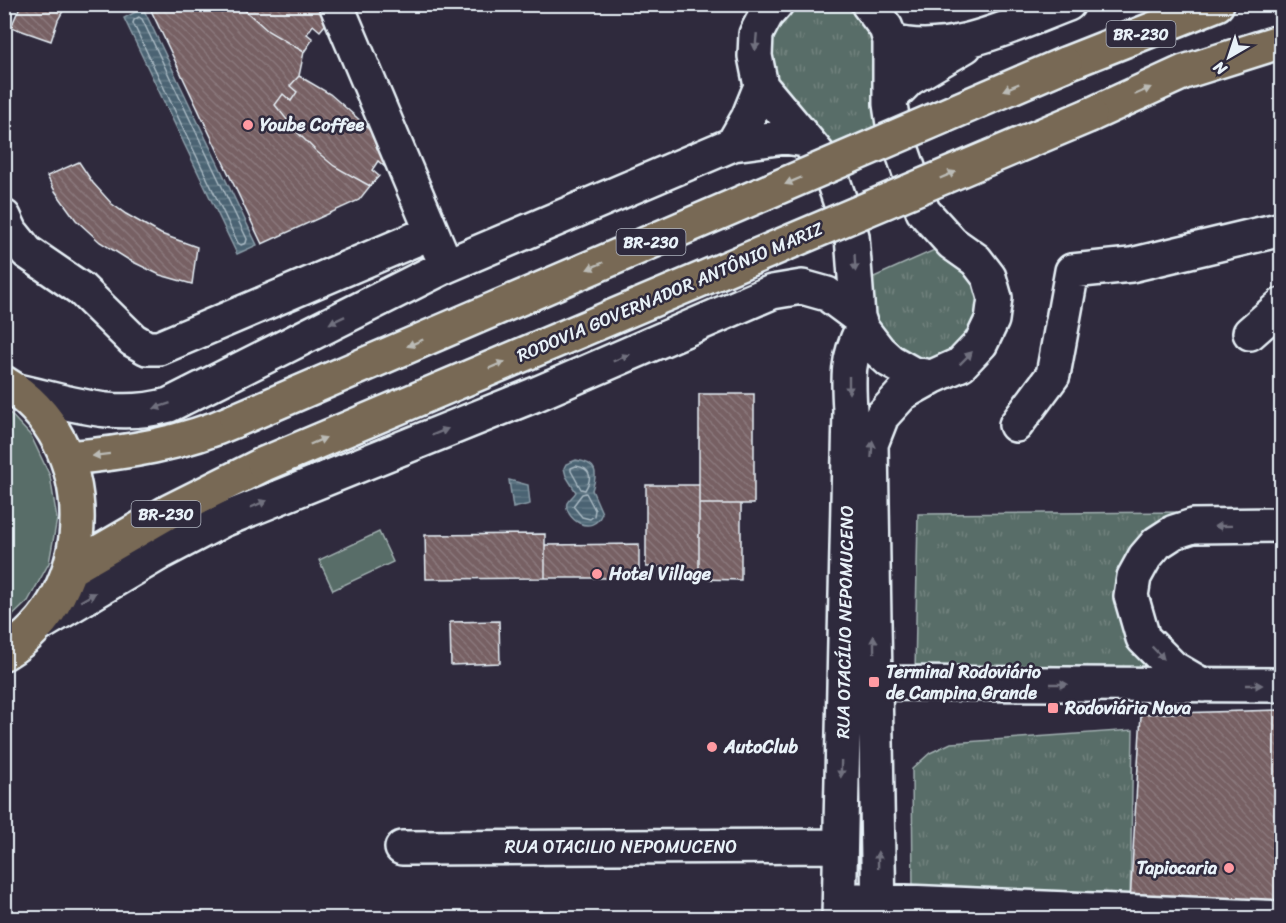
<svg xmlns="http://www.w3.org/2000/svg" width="1286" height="923" viewBox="0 0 1286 923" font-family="Sriracha,sans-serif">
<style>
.grass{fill:url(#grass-tufts);stroke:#a0afb0;stroke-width:1.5}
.green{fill:#596d67;stroke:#a0afb0;stroke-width:1.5}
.water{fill:url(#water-rules);stroke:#8a9ca8;stroke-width:1.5}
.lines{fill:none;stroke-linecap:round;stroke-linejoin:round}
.shore{stroke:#a9b9c3;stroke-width:1.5}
.building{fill:url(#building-back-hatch);stroke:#e8f1f8;stroke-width:1.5}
.minor-casing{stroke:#e8f1f8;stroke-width:38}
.highway-casing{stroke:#e8f1f8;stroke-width:38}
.minor{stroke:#2f2a3d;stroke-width:33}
.highway{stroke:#786954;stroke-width:33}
.highway-bridge-casing{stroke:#e8f1f8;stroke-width:38;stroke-linecap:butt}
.highway-bridge{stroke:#786954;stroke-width:33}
.oneway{fill:#70707e}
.oneway2{fill:#bbbbb6}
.poi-dot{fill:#ff9aa2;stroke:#2f2a3d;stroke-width:2}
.labels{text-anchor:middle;stroke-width:5;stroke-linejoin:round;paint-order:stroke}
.shield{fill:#2f2a3d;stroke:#b0b5c0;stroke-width:1.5}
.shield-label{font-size:16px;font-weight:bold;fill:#e8f1f8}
.poi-label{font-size:18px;font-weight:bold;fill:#e8f1f8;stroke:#2f2a3d;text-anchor:start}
.street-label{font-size:18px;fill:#e8f1f8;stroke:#2f2a3d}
</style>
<defs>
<pattern id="grass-tufts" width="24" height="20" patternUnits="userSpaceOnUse" patternTransform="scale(1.5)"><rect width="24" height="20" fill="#596d67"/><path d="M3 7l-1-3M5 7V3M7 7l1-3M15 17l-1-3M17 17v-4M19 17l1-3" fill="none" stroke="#71827e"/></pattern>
<pattern id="water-rules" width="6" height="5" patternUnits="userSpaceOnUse" patternTransform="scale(1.5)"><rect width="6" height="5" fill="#4b6473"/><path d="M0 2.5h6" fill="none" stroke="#657b88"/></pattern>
<pattern id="building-back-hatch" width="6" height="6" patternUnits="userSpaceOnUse" patternTransform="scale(1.5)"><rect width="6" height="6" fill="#776164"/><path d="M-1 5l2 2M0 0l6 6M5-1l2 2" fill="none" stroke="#8a787b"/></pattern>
</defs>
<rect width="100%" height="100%" fill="#2f2a3d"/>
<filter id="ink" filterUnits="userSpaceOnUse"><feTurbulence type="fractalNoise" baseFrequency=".0167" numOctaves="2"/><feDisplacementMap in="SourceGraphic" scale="12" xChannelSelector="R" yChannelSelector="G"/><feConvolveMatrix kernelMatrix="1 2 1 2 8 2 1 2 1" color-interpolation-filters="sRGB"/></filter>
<g filter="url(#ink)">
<path class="grass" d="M 792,5 L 850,5 L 877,30 L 883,132 L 827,152 L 779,96 L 766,57 L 769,30 L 783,10 Z
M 941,247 L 979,276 L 983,312 L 968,343 L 925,366 L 882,345 L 865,281 Z
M 1191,512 L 1125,580 L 1173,679 L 915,674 L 918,514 Z
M 1133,730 L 1130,903 L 913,894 L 912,769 L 930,753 L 951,743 Z"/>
<path class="green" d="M 5,408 L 31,436 L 50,476 L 57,519 L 49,563 L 28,601 L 5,623 Z
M 379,532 L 393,562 L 333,590 L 319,560 Z"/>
<path class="water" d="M 143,8 L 257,245 L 237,254 L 124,18 Z
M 576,460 C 597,463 598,472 592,490 L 602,513 C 592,539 563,517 567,503 C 569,499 574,496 576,492 L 566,476 L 564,468 L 566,464 Z
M 509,480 L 528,485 L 530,504 L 513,508 Z"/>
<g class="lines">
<path class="shore" d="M 139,17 L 142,19 L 247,239 L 246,243 L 241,245 L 238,243 L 133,23 L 134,20 Z
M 576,466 C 592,468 592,479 585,490 L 581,489 L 571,471 L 571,468 Z
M 586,493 L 595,510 L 594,516 L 590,519 L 582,517 L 573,506 L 582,494 Z"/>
</g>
<path class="building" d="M 21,4 L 67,4 L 58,20 L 51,41 L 11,27 Z
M 148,4 L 238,4 L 268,31 L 304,52 L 299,76 L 290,86 L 297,92 L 291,101 L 283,94 L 275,105 L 297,132 L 316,151 L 334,166 L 370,186 L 359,200 L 262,244 Z
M 238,4 L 320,4 L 330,19 L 320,31 L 313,25 L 307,34 L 313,39 L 304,52 L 268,31 Z
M 299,76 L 330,94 L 346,108 L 364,124 L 394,158 L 386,168 L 378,161 L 372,170 L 379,176 L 370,186 L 334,166 L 316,151 L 297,132 L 275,105 L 283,94 L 291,101 L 297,92 L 290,86 Z
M 79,162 L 93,183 L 112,204 L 126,214 L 161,234 L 197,247 L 192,284 L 160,275 L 129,260 L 100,242 L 76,220 L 55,191 L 47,176 Z
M 699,394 L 754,394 L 754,504 L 699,504 Z
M 646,485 L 699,485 L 699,579 L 660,579 L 660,567 L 646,567 Z
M 699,504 L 741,504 L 741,580 L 699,579 Z
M 545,534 L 545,578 L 426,579 L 425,535 Z
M 639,544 L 639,578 L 545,578 L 545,545 Z
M 499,621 L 500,663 L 451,665 L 450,622 Z
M 1282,710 L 1282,901 L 1130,903 L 1141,714 Z"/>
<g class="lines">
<g class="minor-casing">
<path id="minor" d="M 336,4 L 440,251
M 776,4 L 766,15 L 756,34 L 755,56 L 761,86 L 828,166 L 852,236 L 858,317 L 862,329 L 879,351 L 890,361 L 913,374 L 932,377 L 961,364 L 981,343 L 992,320 L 995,298 L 989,277 L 976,260 L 952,243 L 923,211 L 893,124 L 890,104 L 890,41 L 886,28 L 868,4
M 890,41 C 947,59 1015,24 1068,4
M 890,98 L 909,79 L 965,46
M 733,144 L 748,118 L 761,86
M 4,217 L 11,232 L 27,252 L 81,289 L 133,340 L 147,348 L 159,348 L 432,232
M 1250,333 L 1282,305
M 18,391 C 71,403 114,420 169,405 L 446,266 L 733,144 L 785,137 L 805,140
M 1016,425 L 1053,375 L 1072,271 L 1131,265 L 1282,229
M 37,626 L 160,553 L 223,520 L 534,395 L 772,292 L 802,287 L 827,294 L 858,317
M 851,683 L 1282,685
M 1202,685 L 1173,668 L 1143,638 L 1131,596 L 1134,577 L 1145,557 L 1157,543 L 1174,532 L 1193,526 L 1282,525
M 402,848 L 839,846
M 858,900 L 1282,918
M 839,918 L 850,410 C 848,378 847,359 862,329
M 879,918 L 871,444 L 882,416 L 903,393 L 932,377"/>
</g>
<g class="highway-casing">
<path id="highway" d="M 1065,64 L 1217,4
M 1090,115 L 1184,72 L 1282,41
M 4,383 C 102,440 101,595 4,653
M 67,458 C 125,453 183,444 236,420
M 70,569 L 170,511 L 264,464"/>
</g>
<use href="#minor" class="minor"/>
<use href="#highway" class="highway"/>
<g class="highway-bridge-casing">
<path id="highway-bridge" d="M 236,420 L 1065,64
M 264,464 L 1090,115"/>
</g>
<use href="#highway-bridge" class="highway-bridge"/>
</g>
<defs><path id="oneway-solid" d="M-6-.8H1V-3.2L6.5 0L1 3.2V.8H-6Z" transform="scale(1.5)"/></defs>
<g class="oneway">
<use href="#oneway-solid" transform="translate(756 42) rotate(95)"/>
<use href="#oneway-solid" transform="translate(855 263) rotate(87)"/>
<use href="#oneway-solid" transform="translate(337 320) rotate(154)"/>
<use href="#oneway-solid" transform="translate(621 358) rotate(-23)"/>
<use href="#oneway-solid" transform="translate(966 358) rotate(-45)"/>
<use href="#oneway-solid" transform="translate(849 385) rotate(90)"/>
<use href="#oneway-solid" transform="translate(162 406) rotate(162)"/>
<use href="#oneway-solid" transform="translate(440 432) rotate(-22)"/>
<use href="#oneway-solid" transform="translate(872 449) rotate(-86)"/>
<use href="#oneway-solid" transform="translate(259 504) rotate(-23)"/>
<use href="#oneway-solid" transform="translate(1223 526) rotate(179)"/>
<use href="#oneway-solid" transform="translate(88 597) rotate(-30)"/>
<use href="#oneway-solid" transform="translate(874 644) rotate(-91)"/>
<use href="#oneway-solid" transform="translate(1158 653) rotate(46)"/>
<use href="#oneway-solid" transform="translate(1059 684)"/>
<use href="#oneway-solid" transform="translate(1254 685)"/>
<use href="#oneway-solid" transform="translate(841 769) rotate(91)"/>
<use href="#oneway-solid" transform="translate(878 860) rotate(-91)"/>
</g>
<g class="oneway2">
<use href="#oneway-solid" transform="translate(1011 87) rotate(157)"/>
<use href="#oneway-solid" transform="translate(1143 91) rotate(-24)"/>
<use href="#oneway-solid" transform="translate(948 175) rotate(-23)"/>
<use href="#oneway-solid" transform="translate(793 181) rotate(157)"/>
<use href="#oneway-solid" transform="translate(595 266) rotate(157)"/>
<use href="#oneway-solid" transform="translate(415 343) rotate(157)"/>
<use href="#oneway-solid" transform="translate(497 365) rotate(-23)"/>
<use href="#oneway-solid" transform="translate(318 441) rotate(-23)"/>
<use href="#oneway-solid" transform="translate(101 455) rotate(173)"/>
</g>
</g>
<g class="poi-dot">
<circle cx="248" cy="125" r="6"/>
<circle cx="597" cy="574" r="6"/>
<rect x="868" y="676" width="12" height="12" rx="3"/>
<rect x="1047" y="702" width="12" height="12" rx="3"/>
<circle cx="712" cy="747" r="6"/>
<circle cx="1229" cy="868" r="6"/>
</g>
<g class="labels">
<g class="shield">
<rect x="1106.5" y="21" width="69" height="26" rx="4.5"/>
<rect x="616.5" y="229" width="69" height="26" rx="4.5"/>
<rect x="131.5" y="501" width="69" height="26" rx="4.5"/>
</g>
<g class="shield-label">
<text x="1141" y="40">BR-230</text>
<text x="651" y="248">BR-230</text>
<text x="166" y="520">BR-230</text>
</g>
<g class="poi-label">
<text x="260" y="131">Yoube Coffee</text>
<text x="609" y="580">Hotel Village</text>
<text x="886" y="678">Terminal Rodoviário<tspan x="886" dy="21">de Campina Grande</tspan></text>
<text x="1065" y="714">Rodoviária Nova</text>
<text x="724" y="753">AutoClub</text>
<text x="1217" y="874" text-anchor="end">Tapiocaria</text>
</g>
<g class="street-label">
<text transform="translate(670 292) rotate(-23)" y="6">RODOVIA GOVERNADOR ANTÔNIO MARIZ</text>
<text transform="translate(845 622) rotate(-89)" y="6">RUA OTACÍLIO NEPOMUCENO</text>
<text x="621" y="853">RUA OTACILIO NEPOMUCENO</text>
</g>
</g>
<rect width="1286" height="923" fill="none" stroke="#2f2a3d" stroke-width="24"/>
<rect x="12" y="12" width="1262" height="899" fill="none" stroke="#e8f1f8" stroke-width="2" filter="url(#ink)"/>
<g transform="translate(1229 57) rotate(219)" stroke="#2f2a3d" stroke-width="4.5" paint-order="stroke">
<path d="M0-4.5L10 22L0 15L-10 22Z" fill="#e8f1f8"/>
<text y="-9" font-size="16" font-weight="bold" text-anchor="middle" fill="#e8f1f8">N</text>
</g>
</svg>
